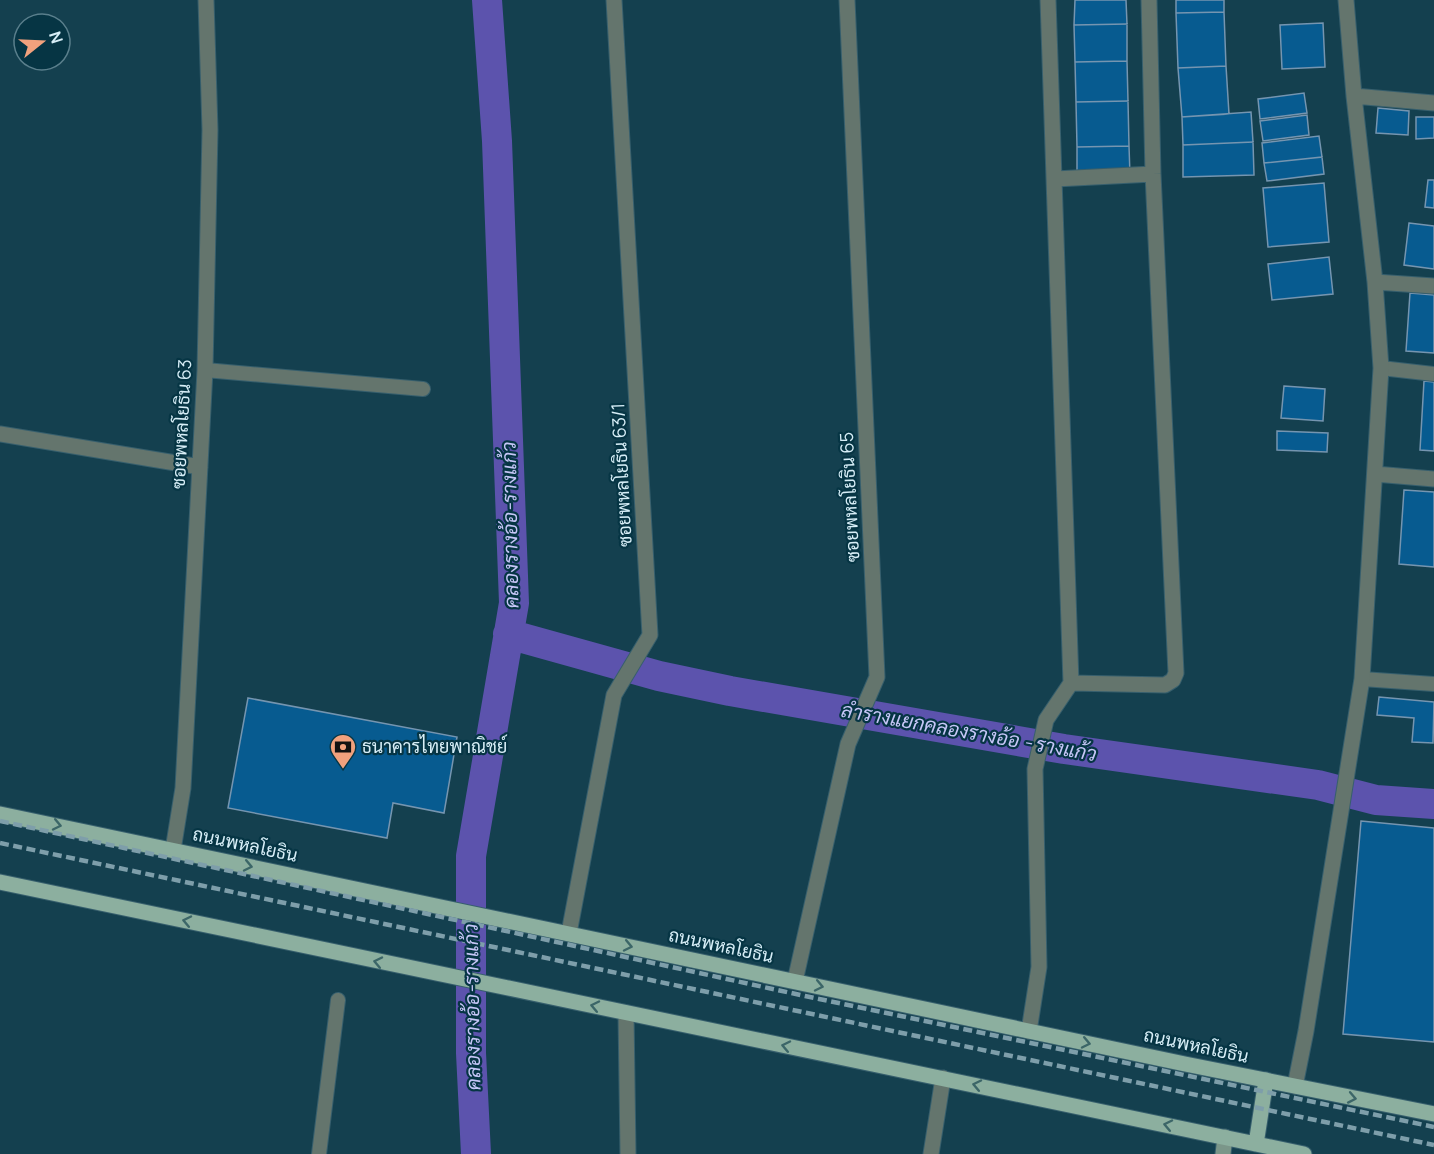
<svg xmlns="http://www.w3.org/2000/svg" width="1434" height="1154" viewBox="0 0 1434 1154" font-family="Manrope,Sarabun,sans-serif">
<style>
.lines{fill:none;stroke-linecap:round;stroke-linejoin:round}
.canal{stroke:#5c53ad;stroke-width:30}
.building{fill:#075b90;stroke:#7595b0;stroke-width:1.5}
.lane-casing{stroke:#375f6d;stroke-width:16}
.street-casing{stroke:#375f6d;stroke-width:17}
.secondary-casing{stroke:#375f6d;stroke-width:17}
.primary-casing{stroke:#375f6d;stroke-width:17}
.lane{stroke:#64756d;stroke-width:14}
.street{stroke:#64756d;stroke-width:15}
.secondary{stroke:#7b9689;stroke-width:15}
.primary{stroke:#8caf9f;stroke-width:15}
.rail{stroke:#7e9eaa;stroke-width:4.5;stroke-dasharray:9 4.5;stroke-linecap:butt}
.oneway{stroke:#3c6668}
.labels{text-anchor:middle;stroke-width:4.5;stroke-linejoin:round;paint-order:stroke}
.street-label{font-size:18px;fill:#d7eef7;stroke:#063544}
.poi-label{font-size:18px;fill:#d7eef7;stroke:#063544;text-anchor:start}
.water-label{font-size:20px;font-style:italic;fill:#c6c6f7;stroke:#063544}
</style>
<rect width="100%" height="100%" fill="#14404f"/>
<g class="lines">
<path class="canal" d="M 508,634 L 659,676 L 730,691 L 1064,749 L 1318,785 L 1376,800 L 1434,804
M 476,1154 L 471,1053 L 471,856 L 514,603 L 497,141 L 487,0"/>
</g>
<path class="building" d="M 1075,0 L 1126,0 L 1127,24 L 1074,25 Z
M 1176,0 L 1224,0 L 1224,12 L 1176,13 Z
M 1224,12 L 1226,66 L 1178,68 L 1176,13 Z
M 1323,23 L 1325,67 L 1282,69 L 1280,25 Z
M 1127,24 L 1127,61 L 1075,62 L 1074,25 Z
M 1127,61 L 1128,101 L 1076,102 L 1075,62 Z
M 1226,66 L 1229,114 L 1182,117 L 1178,68 Z
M 1304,93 L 1307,113 L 1260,119 L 1258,99 Z
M 1128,101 L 1129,146 L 1077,147 L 1076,102 Z
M 1378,108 L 1409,111 L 1408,135 L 1376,133 Z
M 1251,112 L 1253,142 L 1183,145 L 1182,117 Z
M 1307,115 L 1309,135 L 1263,141 L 1260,121 Z
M 1416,117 L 1434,117 L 1434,138 L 1416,139 Z
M 1319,136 L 1322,157 L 1264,163 L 1262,143 Z
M 1253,142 L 1254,175 L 1183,177 L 1183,145 Z
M 1129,146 L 1130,175 L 1077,176 L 1077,147 Z
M 1322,157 L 1324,174 L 1267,181 L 1264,163 Z
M 1428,180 L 1434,180 L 1434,208 L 1425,207 Z
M 1324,183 L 1329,242 L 1268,247 L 1263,188 Z
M 1409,223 L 1434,226 L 1434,269 L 1404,265 Z
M 1329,257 L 1333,294 L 1272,300 L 1268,264 Z
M 1410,293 L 1434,295 L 1434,353 L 1406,351 Z
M 1424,381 L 1434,382 L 1434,451 L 1420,450 Z
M 1284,386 L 1325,389 L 1323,421 L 1281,418 Z
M 1277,431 L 1328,433 L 1327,452 L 1277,450 Z
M 1404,490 L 1434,492 L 1434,567 L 1399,564 Z
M 1379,697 L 1434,702 L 1433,743 L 1412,742 L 1414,718 L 1377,715 Z
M 248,698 L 457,737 L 444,813 L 393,803 L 387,838 L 228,808 Z
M 1361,821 L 1434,828 L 1434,1042 L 1343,1034 Z"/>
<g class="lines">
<g class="lane-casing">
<path id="lane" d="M 1381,368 L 1434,374
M 205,370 L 423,389
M 1362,679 L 1434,684
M 319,1154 L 338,1000"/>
</g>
<g class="street-casing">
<path id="street" d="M 1354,96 L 1434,103
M 1055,179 L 1153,174
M 1375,282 L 1434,286
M 0,434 L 200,467
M 1375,474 L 1434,479
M 1071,683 L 1165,685 L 1173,680 L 1176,673 L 1153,174 L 1149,0
M 173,850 L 183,788 L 205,370 L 210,130 L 206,0
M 569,933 L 614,695 L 650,635 L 614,0
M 795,981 L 848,744 L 877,677 L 847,0
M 626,1013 L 628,1154
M 1029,1031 L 1039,967 L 1035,769 L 1046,720 L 1071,683 L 1048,0
M 1295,1086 L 1306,1031 L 1362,679 L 1381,368 L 1375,282 L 1354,96 L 1346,0
M 931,1154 L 943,1078"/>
</g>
<g class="secondary-casing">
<path id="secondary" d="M 1223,1154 L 1225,1137"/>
</g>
<g class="primary-casing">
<path id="primary" d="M 0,814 L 1185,1064 L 1434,1114
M 0,882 L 1304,1154
M 1256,1144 L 1266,1080"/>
</g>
<use href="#lane" class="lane"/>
<use href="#street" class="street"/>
<use href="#secondary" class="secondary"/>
<use href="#primary" class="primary"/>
<path class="rail" d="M 0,821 L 805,996 L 1434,1127
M 0,843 L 1434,1145"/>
</g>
<defs><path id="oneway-chevron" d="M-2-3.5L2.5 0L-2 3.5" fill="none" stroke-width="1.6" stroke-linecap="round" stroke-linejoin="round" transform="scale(1.5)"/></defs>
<g class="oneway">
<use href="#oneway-chevron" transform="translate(57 825) rotate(12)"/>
<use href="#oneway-chevron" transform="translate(248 866) rotate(12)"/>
<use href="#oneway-chevron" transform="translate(187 921) rotate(-168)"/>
<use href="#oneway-chevron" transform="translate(628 946) rotate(12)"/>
<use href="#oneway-chevron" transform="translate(378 962) rotate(-168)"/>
<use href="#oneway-chevron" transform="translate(819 986) rotate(12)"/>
<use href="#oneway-chevron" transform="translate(595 1006) rotate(-168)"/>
<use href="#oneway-chevron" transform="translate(1086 1043) rotate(12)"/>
<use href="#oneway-chevron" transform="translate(786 1046) rotate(-168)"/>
<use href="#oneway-chevron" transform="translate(977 1085) rotate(-168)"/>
<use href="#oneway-chevron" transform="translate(1352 1098) rotate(11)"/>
<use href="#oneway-chevron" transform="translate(1168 1125) rotate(-168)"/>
</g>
<defs>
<g id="bank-pin" transform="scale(1.35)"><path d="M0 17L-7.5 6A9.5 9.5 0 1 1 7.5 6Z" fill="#f1a17d" stroke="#063544"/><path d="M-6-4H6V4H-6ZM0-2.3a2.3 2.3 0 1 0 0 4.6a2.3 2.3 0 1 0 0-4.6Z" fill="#111"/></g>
</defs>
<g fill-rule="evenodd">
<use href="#bank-pin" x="343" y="747"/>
</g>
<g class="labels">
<g class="street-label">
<text transform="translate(182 424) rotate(-87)" y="6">ซอยพหลโยธิน 63</text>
<text transform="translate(622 475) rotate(-93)" y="6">ซอยพหลโยธิน 63/1</text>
<text transform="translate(850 497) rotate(-93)" y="6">ซอยพหลโยธิน 65</text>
<text transform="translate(245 845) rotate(12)" y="6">ถนนพหลโยธิน</text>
<text transform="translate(721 946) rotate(12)" y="6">ถนนพหลโยธิน</text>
<text transform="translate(1196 1046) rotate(12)" y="6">ถนนพหลโยธิน</text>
</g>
<g class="poi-label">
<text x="362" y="753">ธนาคารไทยพาณิชย์</text>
</g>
<g class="water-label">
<text transform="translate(510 525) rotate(-91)" y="7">คลองรางอ้อ-รางแก้ว</text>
<text transform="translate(969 732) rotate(10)" y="7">ลำรางแยกคลองรางอ้อ - รางแก้ว</text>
<text transform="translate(472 1007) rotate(-91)" y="7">คลองรางอ้อ-รางแก้ว</text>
</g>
</g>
<g transform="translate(42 42) rotate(72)"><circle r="28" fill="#063544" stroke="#5a7f8c" stroke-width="1.5"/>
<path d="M0-4.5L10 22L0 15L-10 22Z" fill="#f1a17d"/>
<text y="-9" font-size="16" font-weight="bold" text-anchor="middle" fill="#d7eef7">N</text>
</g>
</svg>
